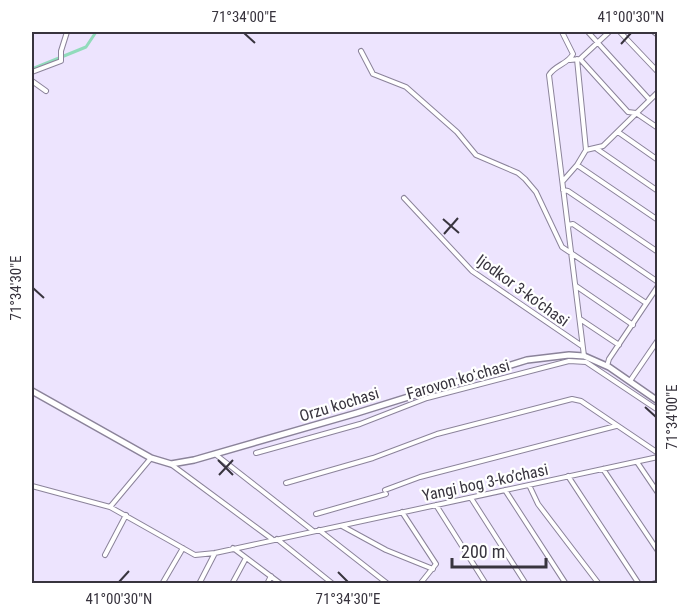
<svg xmlns="http://www.w3.org/2000/svg" width="689" height="615" viewBox="0 0 689 615" font-family="'Roboto Condensed',sans-serif">
<style>
.lines{fill:none;stroke-linecap:round;stroke-linejoin:round}
.canal{stroke:#91dbbb;stroke-width:3}
.street-casing{stroke:#8b839a;stroke-width:6}
.secondary-casing{stroke:#8b839a;stroke-width:8}
.street{stroke:#fff;stroke-width:4}
.secondary{stroke:#fff;stroke-width:5}
.ticks{fill:none;stroke:#38343e;stroke-width:2}
.labels{text-anchor:middle;stroke-width:4.5;stroke-linejoin:round;paint-order:stroke}
.street-label{font-size:16px;fill:#38343e;stroke:#fff}
.neatline{fill:none;stroke:#38343e;stroke-width:2}
.ticks-label{font-size:15px;text-anchor:middle;fill:#38343e}
</style>
<rect width="100%" height="100%" fill="#ede4fe"/>
<g class="lines">
<path class="canal" d="M 32,69 L 86,47 L 96,32"/>
<g class="street-casing">
<path id="street" d="M 562,32 L 573,54 C 568,64 555,65 549,75 L 584,356
M 588,32 L 649,99
M 620,32 L 658,72
M 654,32 L 658,35
M 361,51 L 373,74 L 406,87 L 457,132 L 476,155 L 518,173 L 525,179 L 536,192 L 562,247 L 646,303
M 577,59 L 586,150
M 580,59 L 609,32
M 570,60 L 580,59 L 628,112 L 636,113 L 658,128
M 32,72 L 61,61 L 61,51 L 67,32
M 32,81 L 46,91
M 618,132 L 658,160
M 597,149 L 658,191
M 577,165 L 658,220
M 563,181 L 577,165 L 586,150 L 603,146 L 658,92
M 563,190 L 568,191 L 658,252
M 404,198 L 472,271 L 582,346
M 568,225 L 573,224 L 658,282
M 576,286 L 633,325
M 580,319 L 619,345
M 607,366 L 609,359 L 658,286
M 630,381 L 658,340
M 256,453 L 360,424 L 427,398 L 569,361 L 586,362 L 658,410
M 215,454 L 312,530
M 637,462 L 658,493
M 172,465 L 272,539
M 603,469 L 658,551
M 568,476 L 639,584
M 286,483 L 373,458 L 437,434 L 572,399 L 581,401 L 658,453
M 529,485 L 538,504 L 599,584
M 32,486 L 110,507 L 195,555 L 215,553 L 658,457
M 385,490 L 420,477 L 616,426
M 505,490 L 566,584
M 471,498 L 526,584
M 436,505 L 486,584
M 110,507 L 151,458
M 402,512 L 436,564 L 420,584
M 316,514 L 386,494
M 342,526 L 386,550 L 433,569
M 319,530 L 388,584
M 277,539 L 333,584
M 233,548 L 281,584
M 105,555 L 126,515
M 162,584 L 183,548
M 199,584 L 215,553
M 232,584 L 246,558
M 267,584 L 271,576
M 652,584 L 658,582"/>
</g>
<g class="secondary-casing">
<path id="secondary" d="M 32,391 L 151,458 L 171,464 L 194,460 L 357,413 L 527,360 L 569,355 L 584,356 L 609,367 L 658,401"/>
</g>
<use href="#street" class="street"/>
<use href="#secondary" class="secondary"/>
</g>
<path class="ticks" d="M 244,33 L 255,43M 621,44 L 631,33M 443,219 L 459,233M 444,234 L 458,218M 33,288 L 44,298M 645,407 L 656,417M 218,460 L 233,475M 219,475 L 233,460M 338,572 L 348,582M 119,582 L 129,571"/>
<g class="labels">
<g class="street-label">
<text transform="translate(523 290) rotate(36)" y="6">Ijodkor 3-koʼchasi</text>
<text transform="translate(458 379) rotate(-16)" y="6">Farovon koʻchasi</text>
<text transform="translate(339 404) rotate(-17)" y="6">Orzu kochasi</text>
<text transform="translate(485 482) rotate(-12)" y="6">Yangi bog 3-koʼchasi</text>
</g>
</g>
<rect width="689" height="615" fill="none" stroke="#ffffff" stroke-width="66"/>
<path d="M452 558v9h94v-9" fill="none" stroke="#38343e" stroke-width="3"/>
<text x="461" y="558" font-size="18" fill="#38343e" stroke="#ffffff" stroke-width="4.5" paint-order="stroke">200 m</text>
<rect x="33" y="33" width="623" height="549" class="neatline"/>
<g class="ticks-label">
<text x="244" y="22">71°34'00"E</text>
<text x="631" y="22">41°00'30"N</text>
<text transform="translate(16 288) rotate(-90)" y="5">71°34'30"E</text>
<text transform="translate(672 417) rotate(-90)" y="5">71°34'00"E</text>
<text x="119" y="604">41°00'30"N</text>
<text x="348" y="604">71°34'30"E</text>
</g>
</svg>
